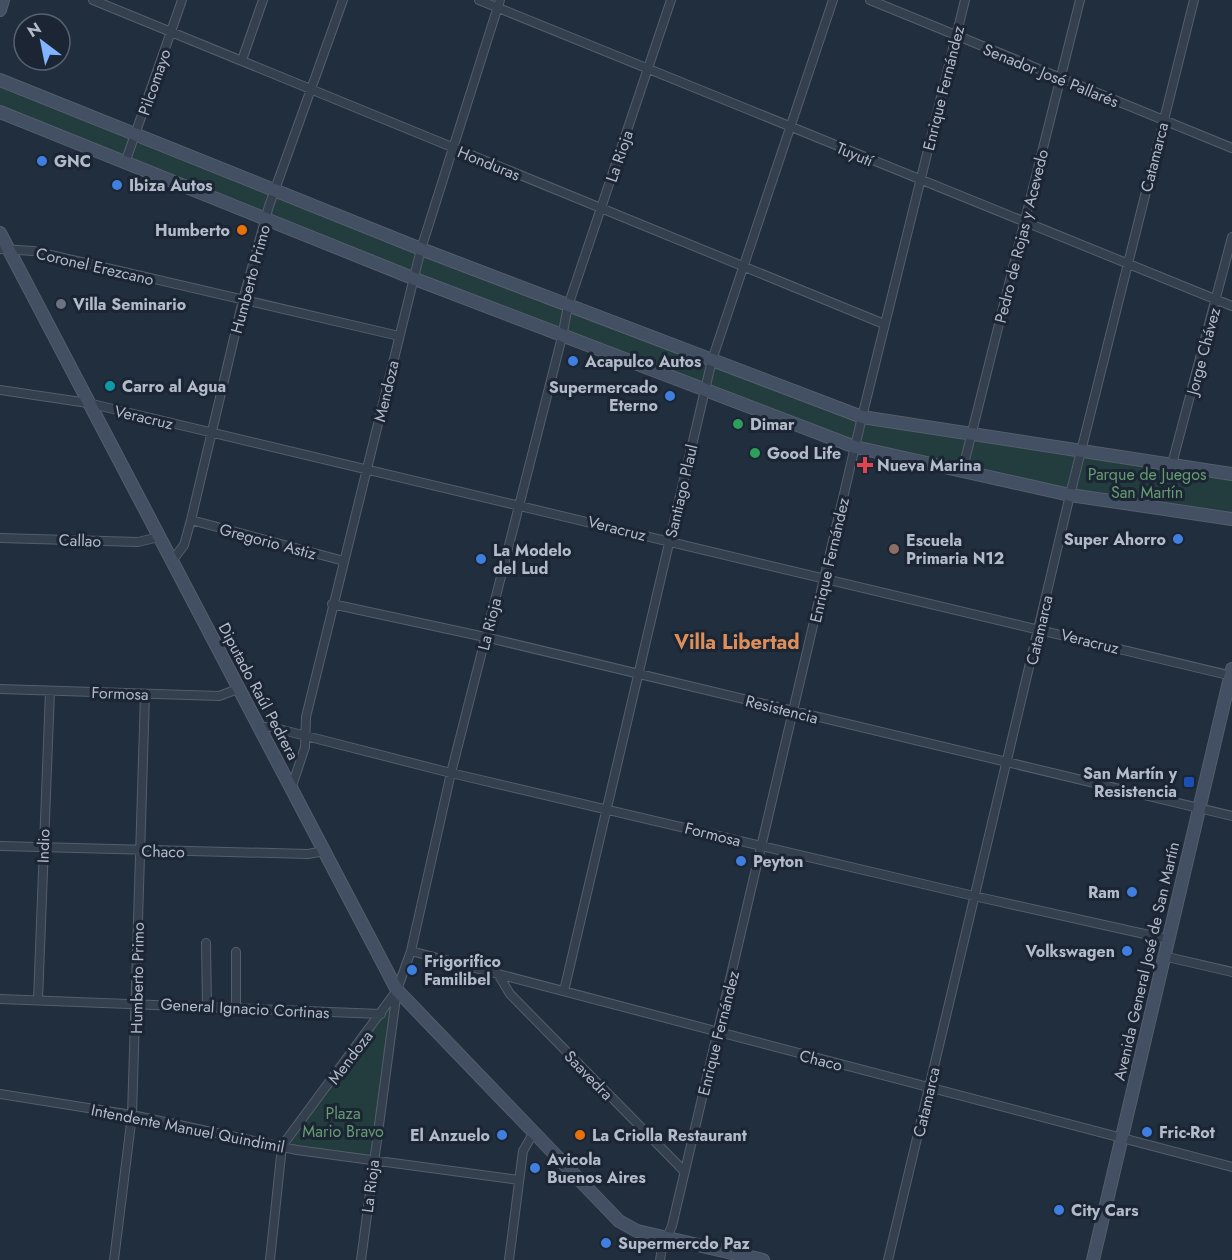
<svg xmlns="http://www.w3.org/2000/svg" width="1232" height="1260" viewBox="0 0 1232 1260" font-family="Jost,sans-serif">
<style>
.green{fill:#233d3f}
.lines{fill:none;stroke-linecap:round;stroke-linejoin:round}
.street-casing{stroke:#545e6c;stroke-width:10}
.secondary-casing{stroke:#545e6c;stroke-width:14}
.street{stroke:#35404e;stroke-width:8}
.secondary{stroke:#434f62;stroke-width:12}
.shop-dot{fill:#3f7fe0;stroke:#1b2533;stroke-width:2}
.food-dot{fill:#e8710a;stroke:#1b2533;stroke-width:2}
.worship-dot{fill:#6b7280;stroke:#1b2533;stroke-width:2}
.culture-dot{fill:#0f9aa8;stroke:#1b2533;stroke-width:2}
.leisure-dot{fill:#2e9e5b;stroke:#1b2533;stroke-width:2}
.health-dot{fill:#e0444e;stroke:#1b2533;stroke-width:2}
.education-dot{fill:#8d6e63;stroke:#1b2533;stroke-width:2}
.transit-dot{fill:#1a4fb4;stroke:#1b2533;stroke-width:2}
.labels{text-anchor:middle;stroke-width:6;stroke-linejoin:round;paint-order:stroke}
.street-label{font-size:16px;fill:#b1bbca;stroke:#1b2533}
.poi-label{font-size:16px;font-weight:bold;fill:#b1bbca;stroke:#1b2533;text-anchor:start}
.park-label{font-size:16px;fill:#669c71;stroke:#1b2533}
.quarter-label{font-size:20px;font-weight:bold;fill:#dd8f59;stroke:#1b2533}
</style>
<rect width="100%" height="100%" fill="#212e3e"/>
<path class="green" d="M 0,80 L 862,417 L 1232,474 L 1232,519 L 1070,495 L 855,447 L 0,112 Z
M 397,990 L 373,1162 L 282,1146 Z"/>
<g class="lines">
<g class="street-casing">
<path id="street" d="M 93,0 L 884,324
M 479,0 L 1232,306
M 870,0 L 1232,148
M 242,60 L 263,0
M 125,163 L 182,0
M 0,249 L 34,251 L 399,336
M 0,390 L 88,403 L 1232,676
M 1172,464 L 1232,237
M 962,472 L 1080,0
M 191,520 L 344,561
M 0,538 L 138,542 L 159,537
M 172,561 L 184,545 L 191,520 L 243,300 L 269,206 L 343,0
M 332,604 L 485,637 L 1232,816
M 0,689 L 219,696 L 238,689
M 259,727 L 271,727 L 451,773 L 974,896 L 1167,939
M 292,786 L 305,747 L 306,717 L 421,249 L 500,0
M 0,846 L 308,854 L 325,851
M 206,943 L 207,1006
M 411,951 L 1232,1167
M 236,952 L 236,1008
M 1163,956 L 1232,972
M 498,974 L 510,994 L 684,1171
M 564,991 L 712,360 L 833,0
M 0,999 L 381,1014
M 38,1000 L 50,691
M 0,1094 L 132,1115 L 297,1150 L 519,1180
M 114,1260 L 132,1115 L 145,694
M 270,1260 L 282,1146 L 395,993
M 361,1260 L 397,990 L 411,951 L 451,773 L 562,337 L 568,306 L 671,0
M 509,1260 L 523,1151 L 534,1132
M 660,1260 L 662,1248 L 672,1226 L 862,417 L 965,0
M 888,1260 L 1070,495 L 1194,0"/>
</g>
<g class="secondary-casing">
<path id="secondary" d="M 0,10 L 3,0
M 0,80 L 421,249 L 862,417 L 1232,474
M 0,112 L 415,279 L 855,447 L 1070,495 L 1232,519
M 0,233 L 397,990 L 619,1221 L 637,1231 L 763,1260
M 1093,1260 L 1232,669"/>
</g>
<use href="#street" class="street"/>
<use href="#secondary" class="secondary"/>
</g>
<g class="shop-dot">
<circle cx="42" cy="161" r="6"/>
<circle cx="117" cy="185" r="6"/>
<circle cx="573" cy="361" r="6"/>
<circle cx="670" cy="396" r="6"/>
<circle cx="1178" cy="539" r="6"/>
<circle cx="481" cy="559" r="6"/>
<circle cx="741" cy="861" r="6"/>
<circle cx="1132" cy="892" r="6"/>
<circle cx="1127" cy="951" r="6"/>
<circle cx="412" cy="970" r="6"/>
<circle cx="1147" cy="1132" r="6"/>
<circle cx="502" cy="1135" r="6"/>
<circle cx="535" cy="1168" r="6"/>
<circle cx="1059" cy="1210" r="6"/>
<circle cx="606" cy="1243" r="6"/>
</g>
<g class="food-dot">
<circle cx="242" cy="230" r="6"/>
<circle cx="580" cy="1135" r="6"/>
</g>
<circle class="worship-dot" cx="61" cy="304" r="6"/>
<circle class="culture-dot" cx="110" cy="386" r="6"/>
<g class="leisure-dot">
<circle cx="738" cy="424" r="6"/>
<circle cx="755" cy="453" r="6"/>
</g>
<path class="health-dot" d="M862 456h6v6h6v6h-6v6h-6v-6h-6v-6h6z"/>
<circle class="education-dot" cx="894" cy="549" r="6"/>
<rect class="transit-dot" x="1183" y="776" width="12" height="12" rx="3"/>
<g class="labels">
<g class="street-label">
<text transform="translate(1051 75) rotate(22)" y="6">Senador José Pallarés</text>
<text transform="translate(154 82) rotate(-71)" y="6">Pilcomayo</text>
<text transform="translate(943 88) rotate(-76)" y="6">Enrique Fernández</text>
<text transform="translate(855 154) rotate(23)" y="6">Tuyutí</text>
<text transform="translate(619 156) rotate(-71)" y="6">La Rioja</text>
<text transform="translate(1154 157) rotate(-76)" y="6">Catamarca</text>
<text transform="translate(489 163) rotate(22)" y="6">Honduras</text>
<text transform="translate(1021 236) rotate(-76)" y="6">Pedro de Rojas y Acevedo</text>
<text transform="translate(95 266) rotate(13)" y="6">Coronel Erezcano</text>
<text transform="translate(250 279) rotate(-75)" y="6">Humberto Primo</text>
<text transform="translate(1203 351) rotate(-75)" y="6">Jorge Chávez</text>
<text transform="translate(386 391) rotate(-77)" y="6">Mendoza</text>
<text transform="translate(144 417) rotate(13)" y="6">Veracruz</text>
<text transform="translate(681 491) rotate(-77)" y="6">Santiago Plaul</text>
<text transform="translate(617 528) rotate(14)" y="6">Veracruz</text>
<text transform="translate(80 540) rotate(2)" y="6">Callao</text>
<text transform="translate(268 541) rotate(15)" y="6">Gregorio Astiz</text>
<text transform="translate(829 560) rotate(-77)" y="6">Enrique Fernández</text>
<text transform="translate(489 624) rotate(-76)" y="6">La Rioja</text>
<text transform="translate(1039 630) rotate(-77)" y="6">Catamarca</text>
<text transform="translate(1090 641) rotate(14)" y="6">Veracruz</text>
<text transform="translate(259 691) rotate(62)" y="6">Diputado Raúl Pedrera</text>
<text transform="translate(120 693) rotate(2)" y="6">Formosa</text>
<text transform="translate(782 709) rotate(14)" y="6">Resistencia</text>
<text transform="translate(713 834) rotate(14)" y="6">Formosa</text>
<text transform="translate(43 846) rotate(-88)" y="6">Indio</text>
<text transform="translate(163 851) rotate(1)" y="6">Chaco</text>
<text transform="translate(1146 961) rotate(-77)" y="6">Avenida General José de San Martín</text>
<text transform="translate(137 978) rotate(-89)" y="6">Humberto Primo</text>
<text transform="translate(245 1008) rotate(3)" y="6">General Ignacio Cortinas</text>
<text transform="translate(718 1033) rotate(-76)" y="6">Enrique Fernández</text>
<text transform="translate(350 1057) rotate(-53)" y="6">Mendoza</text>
<text transform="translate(821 1060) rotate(14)" y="6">Chaco</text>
<text transform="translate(589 1075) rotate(46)" y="6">Saavedra</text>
<text transform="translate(926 1102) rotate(-77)" y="6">Catamarca</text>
<text transform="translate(188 1128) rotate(11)" y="6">Intendente Manuel Quindimil</text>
<text transform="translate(370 1186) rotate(-83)" y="6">La Rioja</text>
</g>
<g class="poi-label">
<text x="54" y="167">GNC</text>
<text x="129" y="191">Ibiza Autos</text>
<text x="230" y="236" text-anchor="end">Humberto</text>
<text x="73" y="310">Villa Seminario</text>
<text x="585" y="367">Acapulco Autos</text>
<text x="122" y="392">Carro al Agua</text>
<text x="658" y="393" text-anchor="end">Supermercado<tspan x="658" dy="18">Eterno</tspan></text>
<text x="750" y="430">Dimar</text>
<text x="767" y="459">Good Life</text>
<text x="877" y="471">Nueva Marina</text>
<text x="1166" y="545" text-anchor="end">Super Ahorro</text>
<text x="906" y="546">Escuela<tspan x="906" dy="18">Primaria N12</tspan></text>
<text x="493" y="556">La Modelo<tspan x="493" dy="18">del Lud</tspan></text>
<text x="1177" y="779" text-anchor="end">San Martín y<tspan x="1177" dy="18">Resistencia</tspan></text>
<text x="753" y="867">Peyton</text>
<text x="1120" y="898" text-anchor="end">Ram</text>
<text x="1115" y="957" text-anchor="end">Volkswagen</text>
<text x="424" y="967">Frigorifico<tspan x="424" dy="18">Familibel</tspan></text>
<text x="1159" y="1138">Fric-Rot</text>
<text x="490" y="1141" text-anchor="end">El Anzuelo</text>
<text x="592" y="1141">La Criolla Restaurant</text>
<text x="547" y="1165">Avicola<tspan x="547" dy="18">Buenos Aires</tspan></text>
<text x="1071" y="1216">City Cars</text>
<text x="618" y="1249">Supermercdo Paz</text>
</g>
<g class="park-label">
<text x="1147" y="480">Parque de Juegos<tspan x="1147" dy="18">San Martín</tspan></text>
<text x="343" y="1119">Plaza<tspan x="343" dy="18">Mario Bravo</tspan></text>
</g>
<g class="quarter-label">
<text x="737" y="649">Villa Libertad</text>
</g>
</g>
<g transform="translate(42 42) rotate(328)"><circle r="28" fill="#1b2533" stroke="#57616f" stroke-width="1.5"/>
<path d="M0-4.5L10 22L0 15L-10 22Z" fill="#81b4ff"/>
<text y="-9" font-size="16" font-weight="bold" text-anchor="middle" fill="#b1bbca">N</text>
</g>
</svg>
